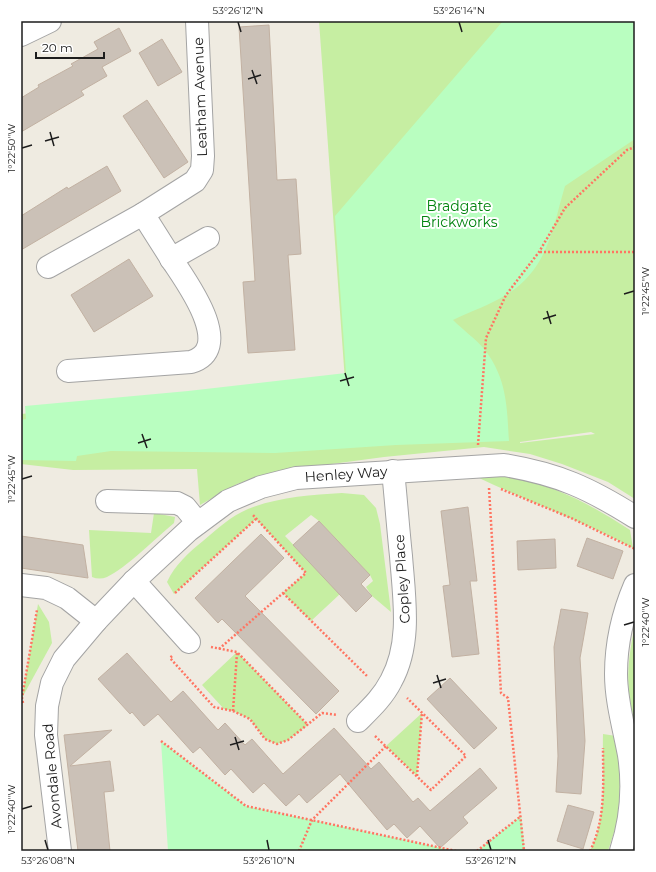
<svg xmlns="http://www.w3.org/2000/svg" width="656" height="872" font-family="Montserrat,sans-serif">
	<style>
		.grass { fill: #c6eea2; fill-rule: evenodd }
		.park { fill: #b9fec0 }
		.building { fill: #cbc1b7; stroke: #c2b1a2 }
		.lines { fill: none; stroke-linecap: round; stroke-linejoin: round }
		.minor-casing { stroke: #a4a4a4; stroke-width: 24 }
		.path { stroke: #ff7562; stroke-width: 2.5; stroke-dasharray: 2 2; stroke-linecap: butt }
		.minor { stroke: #fff; stroke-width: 22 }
		.ticks { fill: none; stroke: #1d1d1d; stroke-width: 1.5 }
		.labels { text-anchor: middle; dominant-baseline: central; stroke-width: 4; stroke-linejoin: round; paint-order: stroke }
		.street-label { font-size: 14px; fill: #1d1d1d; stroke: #fff }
		.park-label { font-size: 14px; fill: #02830f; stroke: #fff }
		.neatline { fill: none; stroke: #1d1d1d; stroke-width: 1.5 }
		.ticks-label { font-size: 10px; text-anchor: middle; fill: #1d1d1d }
	</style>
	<rect width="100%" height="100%" fill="#efebe1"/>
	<g class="grass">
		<path d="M319,21H635V499L608,482L562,464L530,454L484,447L384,457L279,471L237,484L200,505L197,469L73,470L21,464V414L345,381ZM591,432L595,434L520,443V442Z"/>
		<path d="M495,475C546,480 587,502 630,530L633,548C583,521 529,502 477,477Z"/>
		<path d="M342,493L364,495L376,508L380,524L391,612L372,596L366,587L373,581L370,575L319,521L311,515L285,536L340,594L311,621L283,593L306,573L256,519L174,594L167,582C175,565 188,553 203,541C217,529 231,516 248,509C278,497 310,495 342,493Z"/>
		<path d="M154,513L175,517L174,523C156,538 126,568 107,577C102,579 97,579 92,577L89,530L151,533Z"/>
		<polygon points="38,604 49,622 52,643 22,698"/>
		<path d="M635,626V723C625,689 627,661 635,626Z"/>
		<polygon points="237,652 308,725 288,740 277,744 265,739 250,719 233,711 224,709 202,685"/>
		<polygon points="422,713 417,776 386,746"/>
		<path d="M603,734L616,736L621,768L618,820L608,851H590C608,815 602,773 603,734Z"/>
	</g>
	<g class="park">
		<path d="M503,21H635V139L565,186C552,230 548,269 506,295C490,305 471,311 453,320C463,330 476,339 485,350C507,379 507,407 509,441L396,445L275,453L111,451L77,456L76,461L21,460V420L26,419L25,406L188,391L346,373L335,216Z"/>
		<polygon points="161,741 246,806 456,851 168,851"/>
		<polygon points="521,816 525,851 477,851"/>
	</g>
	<g class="building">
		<polygon points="269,25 277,180 296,179 301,254 288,255 295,350 248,353 243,282 255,281 239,27"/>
		<polygon points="119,28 131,51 102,67 107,76 81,91 84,95 21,132 21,98 39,87 38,85 73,66 71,64 98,49 94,42"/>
		<polygon points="162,39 182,72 158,86 139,53"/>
		<polygon points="147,100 188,162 164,178 123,116"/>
		<polygon points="107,166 121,191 21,250 21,216 67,187 68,189"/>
		<polygon points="129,259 153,296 94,332 71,295"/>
		<polygon points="468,507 477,581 470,581 479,654 452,657 443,586 450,585 441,511"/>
		<polygon points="319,521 370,575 361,584 372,596 356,612 293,545"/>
		<polygon points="261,534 284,558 245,596 339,691 316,714 222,619 218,623 195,598"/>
		<polygon points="21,536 83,545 88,578 21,568"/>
		<polygon points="587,538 623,551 613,579 577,566"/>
		<polygon points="555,539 556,568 518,570 517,541"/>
		<polygon points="561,609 588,613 580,658 585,741 581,794 556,792 558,756 554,647"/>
		<polygon points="127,653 171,702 183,691 218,730 225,723 245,745 252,739 283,774 334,728 371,769 379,762 413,802 418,798 430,811 480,768 497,788 463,817 468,823 440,848 420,826 407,838 394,824 387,830 340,774 307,803 299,794 286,806 264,783 253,793 231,769 225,775 200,747 193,753 158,714 144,726 132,712 130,714 98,679"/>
		<polygon points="450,678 497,728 474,749 427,699"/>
		<polygon points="112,730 70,766 110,761 114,791 104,792 110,851 78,851 64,735"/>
		<polygon points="568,805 594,812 583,849 557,841"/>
	</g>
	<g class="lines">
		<g class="minor-casing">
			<g id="minor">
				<polyline points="21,35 50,21"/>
				<polyline points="171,259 208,238"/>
				<polyline points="48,267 143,214 195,181 202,170 203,156 197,21"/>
				<path d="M68,371L191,362C235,349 188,284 174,263C164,247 153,230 143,214"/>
				<polyline points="107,501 177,503 185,507 198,523"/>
				<polyline points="134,581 189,642"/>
				<polyline points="21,585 46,588 67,598 96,621"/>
				<path d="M358,721C370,709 383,697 391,681C412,643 404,597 401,556C398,528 396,499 393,471"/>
				<path d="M60,851L46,735L47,706L52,683L64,659L96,621L134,581L189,530L228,501L261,487L296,478L504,465C558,474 589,488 635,517"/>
				<path d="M621,851C631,820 634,788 629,755C624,728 616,701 616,674C616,644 623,613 635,585"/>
			</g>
		</g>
		<g class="path">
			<polyline points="540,252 635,252"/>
			<polyline points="478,445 486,338 506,295 539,252 565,208 627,150 635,147"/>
			<polyline points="489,488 501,693 508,698 524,851"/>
			<polyline points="501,489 571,518 635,549"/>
			<polyline points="175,593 256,519"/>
			<polyline points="283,593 368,677"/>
			<polyline points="211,647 237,652 308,725"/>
			<polyline points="219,649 306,573 253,515"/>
			<polyline points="172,656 170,658 214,707 233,711 250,719 265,739 277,744 288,740 322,713 337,715"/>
			<polyline points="23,703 22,698 37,610"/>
			<polyline points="233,711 237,653"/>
			<polyline points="375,736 431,790 466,756 407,698"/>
			<polyline points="161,741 246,806 456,851"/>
			<polyline points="417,776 422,713"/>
			<polyline points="299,851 312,820 386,746"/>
			<polyline points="477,851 521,816"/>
			<path d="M590,851C606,819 603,783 603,748"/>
		</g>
		<use href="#minor" class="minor"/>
	</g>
	<path class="ticks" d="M238,22L241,32M459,22L462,32M252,70L257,84M248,79L261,75M50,132L54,146M45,141L59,137M22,148L32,145M624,294L634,291M547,311L551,324M543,319L556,315M345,373L349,386M340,381L354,377M142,434L147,448M138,443L151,439M22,479L32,476M624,625L634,622M437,675L441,688M433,683L446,679M235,737L239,750M230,745L244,741M22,809L32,806M45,840L48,850M267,840L269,850M488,840L491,850"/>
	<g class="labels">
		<g class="street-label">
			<text transform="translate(200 97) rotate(-92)">Leatham Avenue</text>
			<text transform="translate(346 474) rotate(-4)">Henley Way</text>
			<text transform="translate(402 579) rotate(-94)">Copley Place</text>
			<text transform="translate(52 776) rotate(-95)">Avondale Road</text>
		</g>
		<g class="park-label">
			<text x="459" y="206">Bradgate<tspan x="459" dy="16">Brickworks</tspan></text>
		</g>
	</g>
	<rect width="656" height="872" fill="none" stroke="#ffffff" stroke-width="44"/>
	<path d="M36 52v6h68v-6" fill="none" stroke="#1d1d1d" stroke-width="2"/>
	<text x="42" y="52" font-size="12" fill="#1d1d1d" stroke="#ffffff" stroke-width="3" paint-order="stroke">20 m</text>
	<rect x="22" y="22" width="612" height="828" class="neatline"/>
	<g class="ticks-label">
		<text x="238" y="14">53°26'12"N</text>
		<text x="459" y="14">53°26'14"N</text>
		<text transform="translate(11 148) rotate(-90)" y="4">1°22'50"W</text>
		<text transform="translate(645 291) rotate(-90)" y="4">1°22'45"W</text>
		<text transform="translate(11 479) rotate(-90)" y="4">1°22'45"W</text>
		<text transform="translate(645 622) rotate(-90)" y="4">1°22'40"W</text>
		<text transform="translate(11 809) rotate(-90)" y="4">1°22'40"W</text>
		<text x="48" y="864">53°26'08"N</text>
		<text x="269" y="864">53°26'10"N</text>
		<text x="491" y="864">53°26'12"N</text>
	</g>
</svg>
